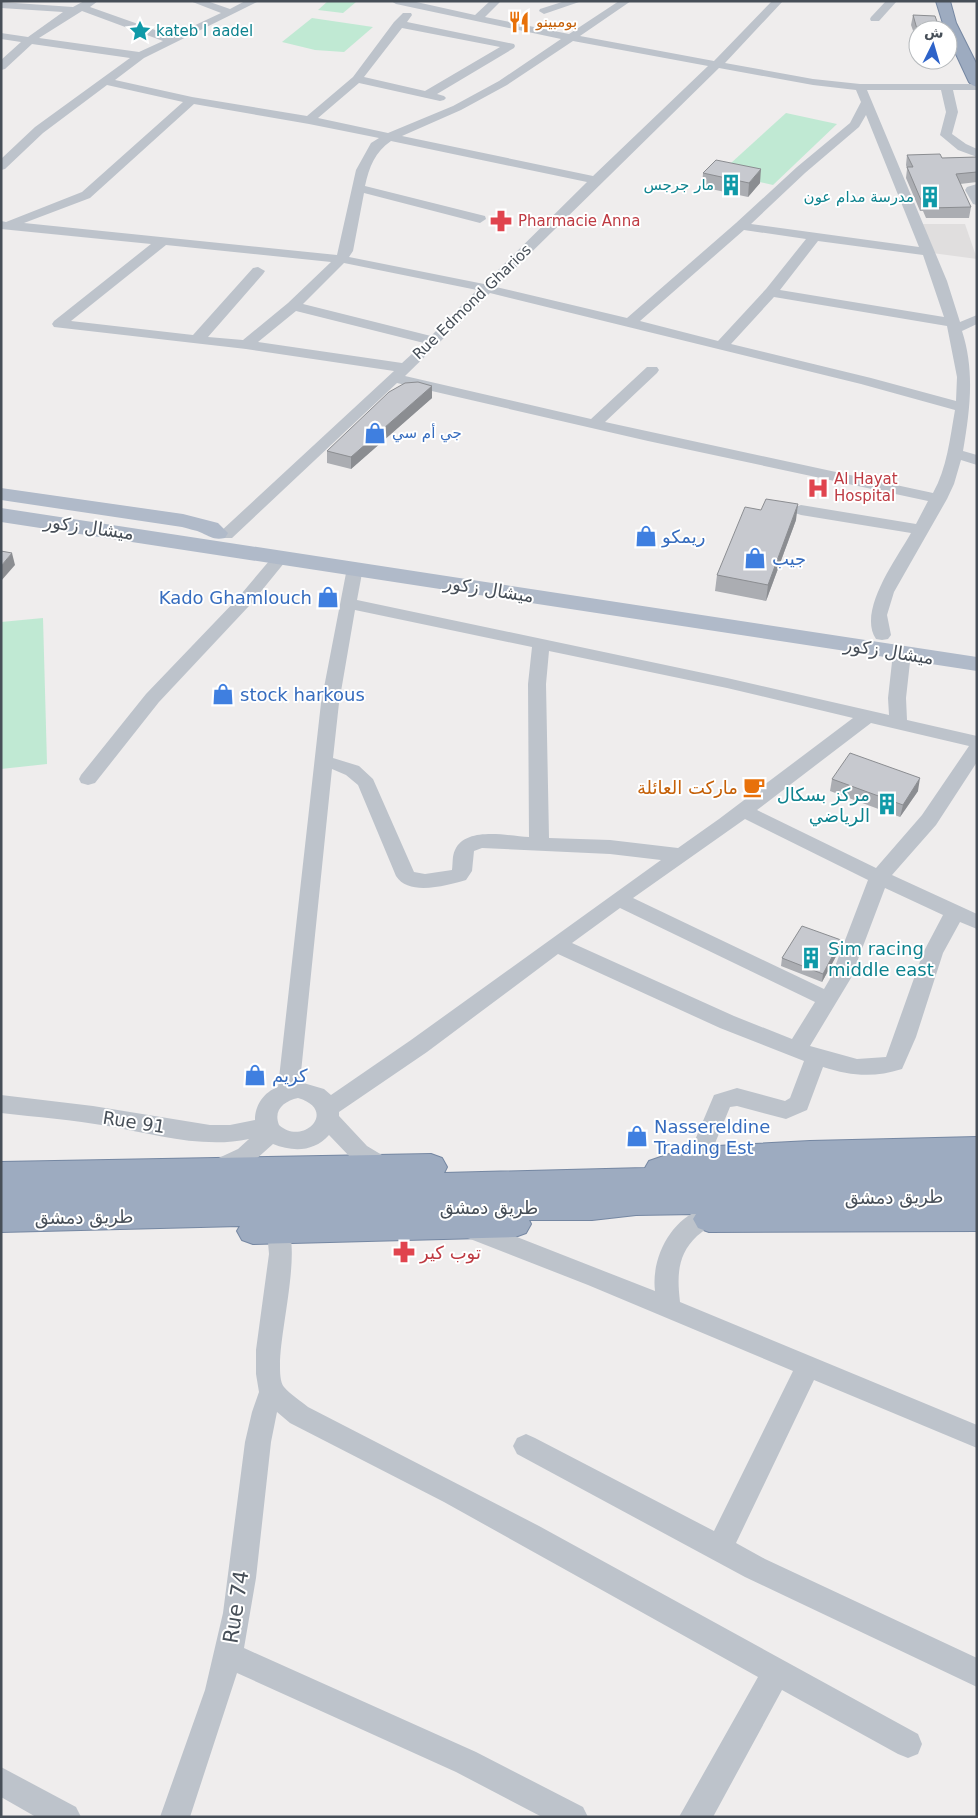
<svg xmlns="http://www.w3.org/2000/svg" width="978" height="1818" font-family="'DejaVu Sans',Cairo,sans-serif">
	<style>
		.education { fill: #e0dede }
		.green { fill: #c0e9d3 }
		.lines { fill: none; stroke-linecap: round; stroke-linejoin: round }
		.trunk-casing { stroke: #7587a2; stroke-width: 2 }
		.minor { fill: #bdc3cb; fill-rule: evenodd }
		.primary { fill: #b0bac9; fill-rule: evenodd }
		.trunk { fill: #9dabc0; fill-rule: evenodd }
		.wall { fill: #abadb2 }
		.shaded-wall { fill: #8b8d91 }
		.building { fill: #c7c9cf; stroke: #8b8d91 }
		.labels { text-anchor: middle; dominant-baseline: central; stroke-width: 4; stroke-linejoin: round; paint-order: stroke }
		.far-food-label { font-size: 15px; fill: #c56008; stroke: #fff; text-anchor: start }
		.far-culture-label { font-size: 15px; fill: #0d838f; stroke: #fff; text-anchor: end }
		.far-health-label { font-size: 15px; fill: #be3a42; stroke: #fff; text-anchor: start }
		.far-street-label { font-size: 15px; fill: #474f58; stroke: #fff }
		.far-shop-label { font-size: 15px; fill: #366cbe; stroke: #fff; text-anchor: start }
		.street-label { font-size: 18px; fill: #474f58; stroke: #fff }
		.shop-label { font-size: 18px; fill: #366cbe; stroke: #fff; text-anchor: start }
		.food-label { font-size: 18px; fill: #c56008; stroke: #fff; text-anchor: end }
		.culture-label { font-size: 18px; fill: #0d838f; stroke: #fff; text-anchor: end }
		.health-label { font-size: 18px; fill: #be3a42; stroke: #fff; text-anchor: start }
		.near-street-label { font-size: 21px; fill: #474f58; stroke: #fff }
	</style>
	<rect width="100%" height="100%" fill="#efeded"/>
	<polygon class="education" points="923,224 965,224 977,259 932,253"/>
	<g class="green">
		<polygon points="328,1 356,2 343,13 318,10"/>
		<polygon points="312,18 373,27 344,52 315,50 282,42"/>
		<polygon points="786,113 837,124 773,185 720,173"/>
		<polygon points="43,618 47,764 1,769 1,622"/>
	</g>
	<g class="lines">
		<g class="trunk-casing">
			<g id="trunk">
				<polygon points="936,1 950,1 956,23 977,65 977,87 972,85 969,82 948,37 948,30 945,30"/>
				<polygon points="977,1137 977,1231 709,1232 698,1228 693,1219 696,1214 636,1215 592,1220 529,1220 531,1224 526,1233 515,1237 253,1244 242,1240 237,1231 240,1226 1,1232 1,1162 431,1154 442,1158 447,1167 444,1173 645,1168 649,1161 681,1150 698,1147 810,1141"/>
			</g>
		</g>
		<g class="minor">
			<path d="M84,1H98L90,7L172,36L221,13L190,1H207L230,9L245,1H259L144,58L115,80L192,97L307,116L353,77L394,22L403,13H411L412,15L407,22L514,44L515,46L514,48L437,94L444,96L446,98L444,100L440,101L359,83L318,118L388,133L453,106L499,81L561,39L396,4L391,1H412L475,15L490,1H501L485,17L569,34L619,1H631L580,36L714,61L772,1H783L725,63L813,79L860,84H977V90H953L958,112L952,134L966,144L977,149V157L958,150L940,135L946,112L941,90H867L947,281L960,322L977,315V324L962,331C975,371 970,410 963,451L977,455V465L961,460L954,484L947,499L894,592L887,615L891,635L888,639L882,640L876,639C857,611 897,558 911,533L801,515L795,513L793,510L795,507L801,505L916,524L928,501L648,441L397,383L232,538H220L218,535L220,532L394,371L246,349L54,327L52,324L54,321L151,244L1,229V221L6,222L82,192L183,102L107,85L43,133L5,169L1,170V159L35,127L130,58L32,44L5,69L1,70V60L21,42L1,39V33L28,37L63,12L1,8V2L73,7ZM82,11L163,41L139,52L39,38ZM402,28L500,47L425,91L364,77ZM573,41L708,66L593,176L402,136L461,110L507,85ZM719,68L813,85L856,90L861,102L850,123L797,167L736,223L627,318L496,287ZM194,104L309,124L379,138L371,143L356,170L337,255L24,223L90,198ZM866,115L919,247L751,224L805,173L859,127ZM391,141L587,182L484,284L349,257L353,251L364,193L480,223L486,219L485,216L365,186C369,167 375,152 391,141ZM744,230L806,239L766,289L718,341L640,321ZM818,241L923,255L944,317L780,290ZM166,245L331,262L288,303L243,340L208,337L263,274L265,271L258,267L253,268L193,335L71,321ZM344,263L477,290L431,336L303,304ZM490,293L861,384L955,410C950,438 947,468 933,493L605,422L657,373L659,370L657,367H647L591,419L405,376ZM774,297L947,326L957,377L956,401L871,378L731,344ZM296,311L424,343L402,363L258,342Z"/>
			<polygon points="565,1 582,1 544,14 539,11 540,9"/>
			<polygon points="886,1 897,1 879,21 871,21 870,19 871,17"/>
			<polygon points="977,184 977,205 973,204 965,190 967,187"/>
			<polygon points="281,552 287,554 289,557 249,606 159,702 95,783 88,785 81,783 79,779 81,775 146,694 237,599 275,554"/>
			<path d="M355,563L361,565L363,568L357,600L727,678L889,715L888,698L893,653L896,649L902,648L908,649L911,653L906,698L907,720L977,736V762L936,825L892,875L977,914V929L960,922L943,953L916,1037L902,1069C874,1078 851,1076 823,1067L807,1110L786,1119L737,1106L730,1107L706,1165L698,1168L690,1165L687,1159L714,1095L737,1088L785,1101L790,1098L804,1061L720,1028L558,954L427,1052L339,1112V1116L367,1146L392,1161L395,1167L392,1173L384,1176L351,1158L329,1135C314,1152 293,1152 273,1144L254,1161L218,1177L210,1174L207,1168L210,1162L238,1149L249,1139C203,1149 154,1134 108,1126C73,1120 37,1117 1,1113V1095L93,1106L210,1125H230L255,1120C255,1105 264,1092 278,1087L321,703L347,568L349,565ZM355,610L532,647L528,684L529,837C508,836 466,826 455,850C452,856 453,863 452,870L425,874L414,872L373,779L359,766L333,758L339,703ZM549,651L727,688L853,718L719,819L678,848L610,840L549,838L546,684ZM871,723L969,746L922,815L876,868L757,810ZM332,769L346,775L358,785L396,876C409,897 448,885 466,880L472,871L474,851L482,848L610,854L661,860L411,1040L331,1095L324,1089L300,1082ZM745,819L868,880L831,977L824,989L633,898ZM885,888L943,915L923,953L886,1057L857,1059L810,1046L851,978ZM620,908L815,1002L792,1039L734,1016L572,943ZM298,1098C339,1110 303,1147 279,1125C273,1110 284,1101 298,1098Z"/>
			<path d="M702,1209L710,1212L714,1219C710,1227 704,1230 697,1236C677,1255 677,1276 680,1302L977,1425V1448L814,1380L736,1543L765,1559L977,1658V1687L745,1577L517,1454L513,1446L517,1438L526,1434L535,1438L714,1531L793,1371L588,1285L460,1235L456,1228L460,1221L468,1218L655,1291C651,1259 670,1220 702,1209Z"/>
			<path d="M279,1221L287,1224C301,1253 280,1329 280,1365C280,1372 280,1382 284,1387C291,1395 301,1401 308,1407L539,1526L918,1734L922,1744L918,1754L908,1758L898,1754L782,1690L713,1817H679L758,1677L444,1502L290,1423L277,1412L271,1442L256,1578L244,1648L476,1752L583,1807L588,1817H542L456,1772L237,1673L190,1817H160L205,1690L223,1613L245,1442L252,1412L259,1392L256,1374V1350L269,1254L267,1231L271,1224Z"/>
			<polygon points="1,1767 76,1807 81,1817 36,1817 1,1797"/>
		</g>
		<g class="primary">
			<path d="M1,488L183,514L218,523L228,533L225,538C214,540 211,537 202,533C196,530 188,529 182,527L1,500Z"/>
			<polygon points="1,508 977,657 977,671 1,522"/>
		</g>
		<use href="#trunk" class="trunk"/>
	</g>
	<g class="wall">
		<polygon points="913,15 940,30 918,30 918,39 916,39 911,25"/>
		<polygon points="907,155 942,158 977,157 977,182 960,184 971,207 969,218 926,218 923,211 920,211 906,178 907,169 906,165"/>
		<polygon points="703,173 760,183 748,197 702,187"/>
		<polygon points="432,386 432,398 351,469 327,463 327,451"/>
		<polygon points="796,520 766,601 715,591 717,575"/>
		<polygon points="832,779 918,791 900,817 830,791"/>
		<polygon points="841,940 840,949 822,982 781,966 782,958"/>
	</g>
	<g class="shaded-wall">
		<polygon points="761,169 760,183 748,197 749,183"/>
		<polygon points="432,386 432,398 351,469 351,457"/>
		<polygon points="798,504 796,520 766,601 768,585"/>
		<polygon points="12,553 15,565 1,581 1,566"/>
		<polygon points="920,778 918,791 900,817 903,805"/>
		<polygon points="841,940 840,949 822,982 823,974"/>
	</g>
	<g class="building">
		<polygon points="913,15 935,16 940,30 917,29"/>
		<polygon points="940,154 942,158 977,157 977,172 956,174 971,207 928,208 925,200 921,200 907,167 913,167 907,155"/>
		<polygon points="716,160 761,169 749,183 703,173"/>
		<polygon points="418,382 432,386 351,457 327,451 389,392 405,383"/>
		<polygon points="766,499 798,504 768,585 717,575 745,507 761,510"/>
		<polygon points="1,551 12,553 1,566"/>
		<polygon points="850,753 920,778 903,805 832,779"/>
		<polygon points="802,926 841,940 823,974 782,958"/>
	</g>
	<defs>
		<g id="restaurant-bare" transform="scale(1.725)"><path d="M-5-6h1v4h1v-4h1v4h1v-4h1v5L-1.5 .5V6h-2V.5L-5-1ZM5-6V6H3V1.5H1.5Q1.5-4 5-6Z" fill="#e8710a" stroke="#fff" stroke-width="2.5" paint-order="stroke"/></g>
		<g id="sight-bare" transform="scale(1.725)"><path d="M0-6L1.8-2.2L6-1.7L2.9 1.2L3.7 5.4L0 3.3L-3.7 5.4L-2.9 1.2L-6-1.7L-1.8-2.2Z" fill="#0f9aa8" stroke="#fff" stroke-width="2.5" paint-order="stroke"/></g>
		<g id="building-bare" transform="scale(1.725)"><path d="M-4-6H4V6H1V3H-1V6H-4ZM-2.5-4.3h1.7v1.8h-1.7ZM.8-4.3h1.7v1.8H.8ZM-2.5-1h1.7V.8h-1.7ZM.8-1h1.7V.8H.8Z" fill="#0f9aa8" stroke="#fff" stroke-width="2.5" paint-order="stroke"/></g>
		<g id="pharmacy-bare" transform="scale(1.725)"><path d="M-2-6h4v4h4v4h-4v4h-4v-4h-4v-4h4Z" fill="#e0444e" stroke="#fff" stroke-width="2.5" paint-order="stroke"/></g>
		<g id="shop-bare" transform="scale(1.725)"><path d="M-5-2.5h2.3a2.7 3.5 0 0 1 5.4 0H5L5.5 6h-11ZM-1.5-2.5h3a1.5 2.3 0 0 0-3 0Z" fill="#3f7fe0" stroke="#fff" stroke-width="2.5" paint-order="stroke"/></g>
		<g id="hospital-bare" transform="scale(1.725)"><path d="M-5-5h3v3.5h4V-5h3V5h-3V1.5h-4V5h-3Z" fill="#e0444e" stroke="#fff" stroke-width="2.5" paint-order="stroke"/></g>
		<g id="cafe-bare" transform="scale(1.725)"><path d="M-5.5-4.5H6V0H3Q3 3.5 0 3.5H-2.5Q-5.5 3.5-5.5 0ZM3-3.2v2h1.7v-2ZM-6 4.5H4V6H-6Z" fill="#e8710a" stroke="#fff" stroke-width="2.5" paint-order="stroke"/></g>
	</defs>
	<g fill-rule="evenodd">
		<use href="#restaurant-bare" x="519" y="22"/>
		<use href="#sight-bare" x="140" y="31"/>
		<use href="#building-bare" x="731" y="185"/>
		<use href="#building-bare" x="930" y="197"/>
		<use href="#pharmacy-bare" x="501" y="221"/>
		<use href="#shop-bare" x="375" y="433"/>
		<use href="#hospital-bare" x="818" y="488"/>
		<use href="#shop-bare" x="646" y="536"/>
		<use href="#shop-bare" x="755" y="558"/>
		<use href="#shop-bare" x="328" y="597"/>
		<use href="#shop-bare" x="223" y="694"/>
		<use href="#cafe-bare" x="754" y="787"/>
		<use href="#building-bare" x="887" y="804"/>
		<use href="#building-bare" x="811" y="958"/>
		<use href="#shop-bare" x="255" y="1075"/>
		<use href="#shop-bare" x="637" y="1136"/>
		<use href="#pharmacy-bare" x="404" y="1252"/>
	</g>
	<g class="labels">
		<g class="far-food-label">
			<text x="536" y="22">بومبينو</text>
		</g>
		<g class="far-culture-label">
			<text x="156" y="31" text-anchor="start">kateb l aadel</text>
			<text x="714" y="185">مار جرجس</text>
			<text x="914" y="197">مدرسة مدام عون</text>
		</g>
		<g class="far-health-label">
			<text x="518" y="221">Pharmacie Anna</text>
			<text x="834" y="479">Al Hayat<tspan x="834" dy="17">Hospital</tspan></text>
		</g>
		<g class="far-street-label">
			<text transform="translate(472 302) rotate(-44)">Rue Edmond Gharios</text>
		</g>
		<g class="far-shop-label">
			<text x="392" y="433">جي أم سي</text>
		</g>
		<g class="street-label">
			<text transform="translate(89 527) rotate(8)">ميشال زكور</text>
			<text transform="translate(489 589) rotate(9)">ميشال زكور</text>
			<text transform="translate(889 651) rotate(9)">ميشال زكور</text>
			<text transform="translate(134 1122) rotate(9)">Rue 91</text>
			<text transform="translate(894 1197) rotate(-1)">طريق دمشق</text>
			<text x="489" y="1207">طريق دمشق</text>
			<text transform="translate(84 1217) rotate(-1)">طريق دمشق</text>
		</g>
		<g class="shop-label">
			<text x="662" y="536">ريمكو</text>
			<text x="772" y="558">جيب</text>
			<text x="312" y="597" text-anchor="end">Kado Ghamlouch</text>
			<text x="240" y="694">stock harkous</text>
			<text x="272" y="1075">كريم</text>
			<text x="654" y="1126">Nassereldine<tspan x="654" dy="21">Trading Est</tspan></text>
		</g>
		<g class="food-label">
			<text x="738" y="787">ماركت العائلة</text>
		</g>
		<g class="culture-label">
			<text x="870" y="794">مركز بسكال<tspan x="870" dy="21">الرياضي</tspan></text>
			<text x="828" y="948" text-anchor="start">Sim racing<tspan x="828" dy="21">middle east</tspan></text>
		</g>
		<g class="health-label">
			<text x="420" y="1252">توب كير</text>
		</g>
		<g class="near-street-label">
			<text transform="translate(236 1607) rotate(-81)">Rue 74</text>
		</g>
	</g>
	<rect width="978" height="1818" fill="none" stroke="#474f58" stroke-width="5"/>
	<g transform="translate(933 45) rotate(5)"><circle r="24" fill="#ffffff" stroke="#b5b9bc"/>
	<path d="M0-4L9 19L0 12L-9 19Z" fill="#2e63c9"/>
	<text y="-8" font-size="14" font-weight="bold" text-anchor="middle" fill="#474f58">ش</text>
	</g>
</svg>
